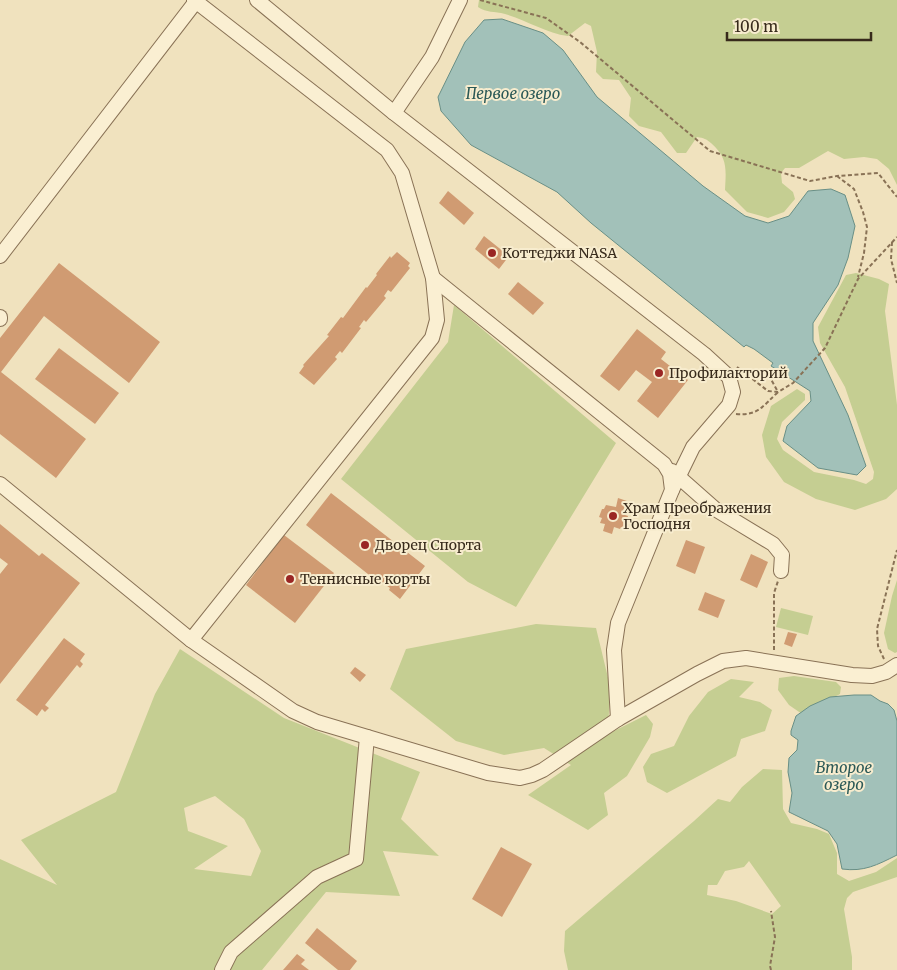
<svg xmlns="http://www.w3.org/2000/svg" width="897" height="970" font-family="Merriweather,serif">
	<style>
		.green { fill: #c5ce92; fill-rule: evenodd }
		.water { fill: #a2c1b9; stroke: #698f86 }
		.building { fill: #d09b72 }
		.lines { fill: none; stroke-linecap: round; stroke-linejoin: round }
		.minor-casing { stroke: #897256; stroke-width: 16 }
		.path { stroke: #897256; stroke-width: 2; stroke-dasharray: 4 2.5; stroke-linecap: butt }
		.minor { stroke: #faefd2; stroke-width: 14 }
		.poi-dot { fill: #9a2624; stroke: #f7ecce; stroke-width: 2 }
		.labels { text-anchor: middle; dominant-baseline: central; stroke-width: 4; stroke-linejoin: round; paint-order: stroke }
		.poi-label { font-size: 14px; fill: #372a1b; stroke: #f7ecce; text-anchor: start }
		.water-label { font-size: 15px; font-style: italic; fill: #2a5856; stroke: #f7ecce }
	</style>
	<rect width="100%" height="100%" fill="#f0e2be"/>
	<g class="green">
		<path d="M479,0H897V185L889,169L877,159L864,157L844,159L828,151L799,168H785L781,173L782,183L793,192L795,199L784,212L768,218L747,212L725,190C726,169 728,158 711,143C706,139 704,138 697,137L686,153H677L661,132L639,126L629,116L631,98L619,80L603,79L596,72L597,52L591,26L585,23L568,36C546,33 526,20 505,14C494,11 487,13 478,7Z"/>
		<polygon points="856,273 879,279 889,284 885,311 897,405 897,489 886,499 855,510 816,499 784,482 766,457 762,435 771,406 797,389 805,394 805,400 782,422 777,439 783,450 814,472 854,480 866,484 873,479 874,472 845,387 820,343 818,327 846,275"/>
		<polygon points="454,305 616,443 516,607 468,582 341,479 448,342"/>
		<polygon points="897,580 897,652 895,653 888,649 884,633 892,596"/>
		<polygon points="781,608 813,616 808,635 776,627"/>
		<polygon points="536,624 596,628 610,686 608,734 646,715 653,724 650,737 627,776 604,793 608,815 588,830 528,795 571,765 544,748 504,755 456,741 390,689 406,649"/>
		<path d="M180,649L284,718L420,772L401,819L439,856L383,851L400,896L326,892L262,970H0V859L57,885L21,840L116,792L155,694ZM215,796L244,819L261,851L251,876L194,869L228,846L188,831L184,808Z"/>
		<polygon points="794,676 836,682 841,687 840,694 802,714 789,705 778,690 779,678"/>
		<polygon points="731,679 754,682 739,697 760,702 772,710 765,731 741,739 736,756 667,793 647,782 643,767 651,754 674,746 689,716 708,692"/>
		<path d="M763,769L782,770L783,809L791,823L817,829L829,834L837,853V874L849,881L876,872L897,858V877L853,892L847,898L844,909L852,957V970H568L564,951L565,931L694,821L718,799L730,802L742,787ZM749,861L781,906L772,914L736,901L707,895L708,885H717L725,871L744,867Z"/>
	</g>
	<g class="water">
		<polygon points="502,19 543,33 563,50 597,97 703,186 745,216 768,223 789,216 808,191 831,189 845,195 855,226 848,258 838,285 813,323 813,341 848,415 866,466 857,475 818,468 783,441 787,426 811,401 810,391 771,366 773,363 754,349 746,345 744,347 591,223 557,192 471,145 441,111 438,97 465,42 484,20"/>
		<path d="M854,695H871L880,701L888,704L894,710L897,721V855C877,865 864,872 842,869L837,844L828,831L789,812L792,793L788,772L789,758L797,750L798,740L791,735V731L796,716L810,706L830,697Z"/>
	</g>
	<g class="building">
		<polygon points="448,191 474,213 464,225 439,203"/>
		<polygon points="484,236 509,256 499,269 475,249"/>
		<polygon points="397,252 410,263 408,266 410,268 391,292 388,290 384,296 386,298 366,322 364,320 359,327 361,328 342,353 340,351 335,357 337,359 314,385 299,373 304,366 303,365 329,336 327,335 341,317 343,318 366,287 367,288 377,275 376,274 390,256 391,258"/>
		<polygon points="59,263 160,342 129,383 44,316 1,372 86,439 56,478 0,434 0,338"/>
		<polygon points="518,282 544,303 533,315 508,294"/>
		<polygon points="637,329 666,352 661,359 688,380 658,418 637,401 652,382 636,370 619,391 600,376"/>
		<polygon points="59,348 119,393 95,424 35,379"/>
		<polygon points="331,493 425,566 400,599 389,590 390,588 379,580 378,582 306,525"/>
		<polygon points="618,498 627,501 623,511 626,512 625,515 628,516 625,528 621,527 620,529 614,527 612,534 603,531 605,524 600,523 602,518 599,517 602,509 604,509 606,505 616,507"/>
		<polygon points="0,524 39,556 42,553 80,583 0,684 0,574 8,564 0,558"/>
		<polygon points="284,535 334,573 295,623 246,585"/>
		<polygon points="686,540 705,547 695,574 676,566"/>
		<polygon points="751,554 768,562 757,588 740,580"/>
		<polygon points="705,592 725,600 718,618 698,610"/>
		<polygon points="788,632 797,634 792,647 784,644"/>
		<polygon points="64,638 85,654 80,661 83,664 80,668 77,665 45,705 49,708 45,712 42,709 37,716 16,700"/>
		<polygon points="355,667 366,675 360,682 350,673"/>
		<polygon points="501,847 532,864 502,917 472,899"/>
		<polygon points="317,928 357,961 350,970 338,970 305,943"/>
		<polygon points="297,954 305,960 301,964 309,970 283,970"/>
	</g>
	<g class="lines">
		<g class="minor-casing">
			<g id="minor">
				<polyline points="194,0 387,150 402,173 433,278 437,320 432,338 191,640 293,711 317,722 488,773 520,778 532,775 543,770 618,719 697,674 723,661 746,658 852,675 872,676 886,672 897,665"/>
				<polyline points="257,0 394,113 704,354 729,377 733,392 729,405 693,447 672,490"/>
				<polyline points="394,113 432,57 460,0"/>
				<polyline points="0,256 197,0"/>
				<polyline points="433,278 664,464 670,474 672,490 618,623 614,650 618,719"/>
				<polyline points="0,317 0,319"/>
				<polyline points="672,471 715,509 773,544 782,555 781,571"/>
				<polyline points="0,484 191,640"/>
				<polyline points="222,970 231,952 317,877 356,859 367,737"/>
			</g>
		</g>
		<g class="path">
			<polyline points="480,0 546,18 580,42 710,151 810,181 837,176 878,173 897,197"/>
			<polyline points="837,176 854,189 863,212 867,227 864,253 858,277"/>
			<polyline points="892,242 891,259 897,283"/>
			<polyline points="737,367 768,391 778,392 793,383 825,348 858,279 897,237"/>
			<path d="M736,414C758,416 763,406 778,392L767,372"/>
			<polyline points="774,650 774,593 778,581"/>
			<polyline points="884,659 878,646 877,629 897,550"/>
			<polyline points="771,970 770,966 775,937 771,911"/>
		</g>
		<use href="#minor" class="minor"/>
	</g>
	<g class="poi-dot">
		<circle cx="492" cy="253" r="5"/>
		<circle cx="659" cy="373" r="5"/>
		<circle cx="613" cy="516" r="5"/>
		<circle cx="365" cy="545" r="5"/>
		<circle cx="290" cy="579" r="5"/>
	</g>
	<g class="labels">
		<g class="poi-label">
			<text x="502" y="253">Коттеджи NASA</text>
			<text x="669" y="373">Профилакторий</text>
			<text x="623" y="508">Храм Преображения<tspan x="623" dy="16">Господня</tspan></text>
			<text x="375" y="545">Дворец Спорта</text>
			<text x="300" y="579">Теннисные корты</text>
		</g>
		<g class="water-label">
			<text x="513" y="93">Первое озеро</text>
			<text x="844" y="767">Второе<tspan x="844" dy="17">озеро</tspan></text>
		</g>
	</g>
	<path d="M727 32v8h144v-8" fill="none" stroke="#372a1b" stroke-width="2.5"/>
	<text x="734" y="32" font-size="15" fill="#372a1b" stroke="#f7ecce" stroke-width="4" paint-order="stroke">100 m</text>
</svg>
